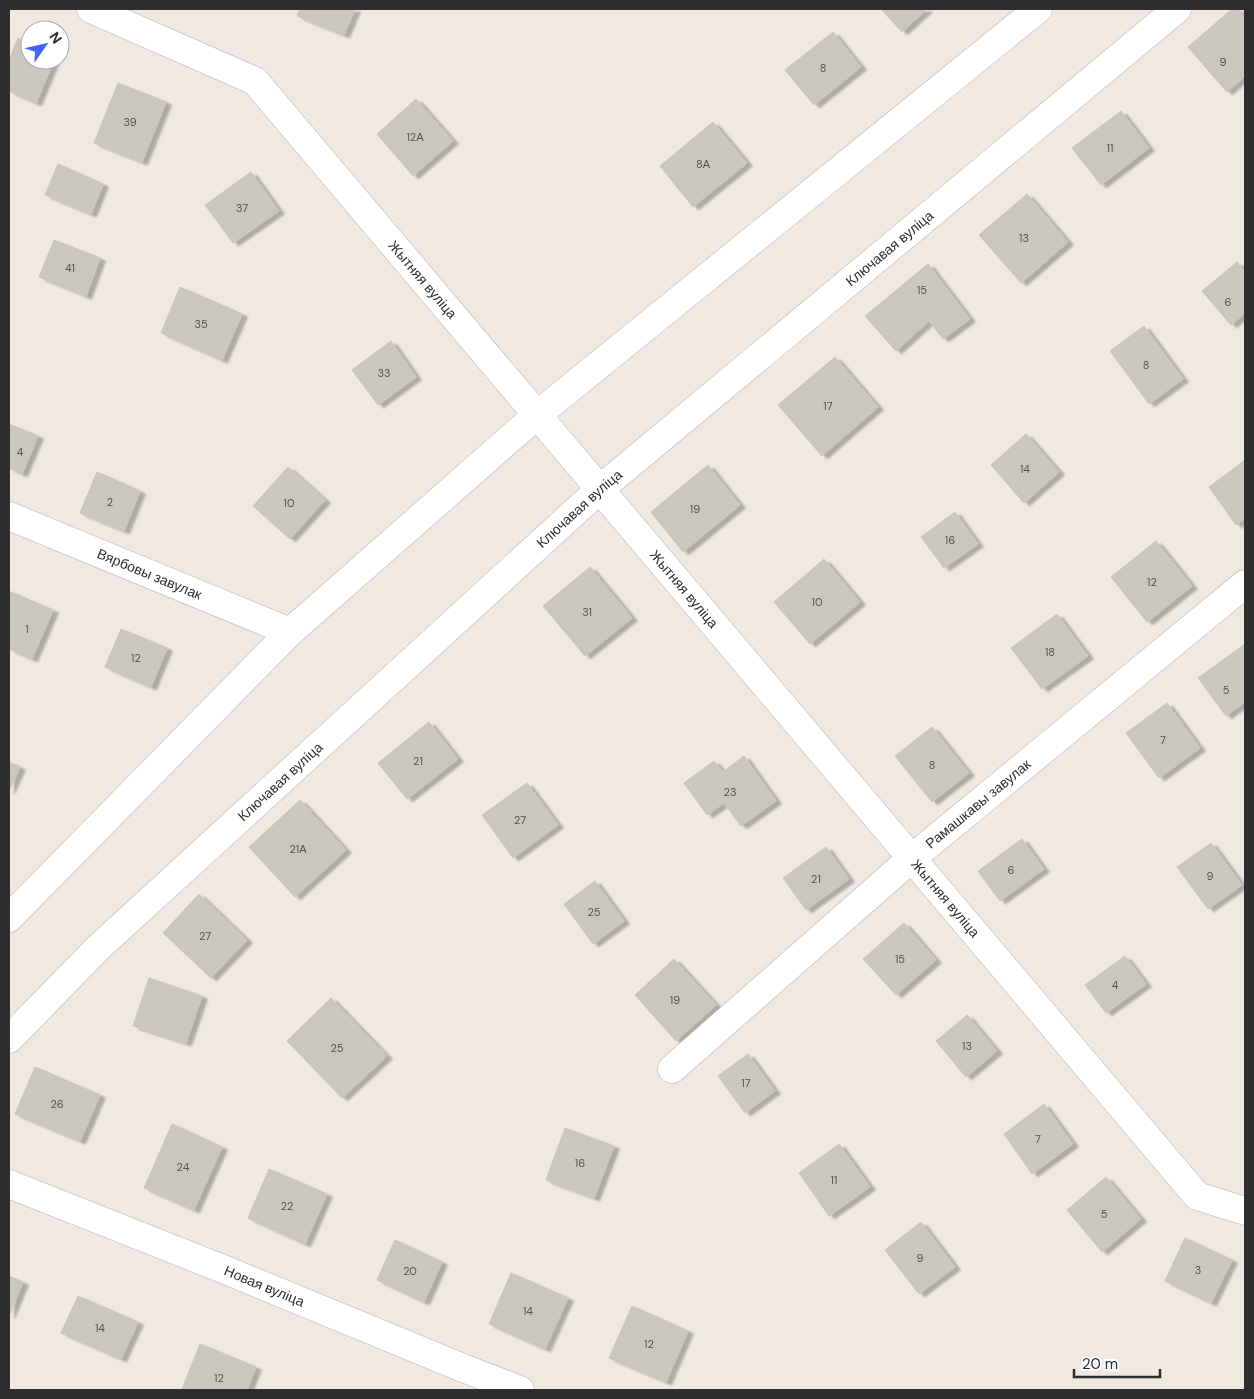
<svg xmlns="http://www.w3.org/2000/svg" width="1254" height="1399" font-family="'DM Sans',sans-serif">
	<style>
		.building { fill: #cbc7bf; stroke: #cbc5ba; filter: url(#shadow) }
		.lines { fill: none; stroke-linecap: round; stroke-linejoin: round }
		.street-casing { stroke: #b4b7c1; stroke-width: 29 }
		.street { stroke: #fff; stroke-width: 28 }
		.labels { text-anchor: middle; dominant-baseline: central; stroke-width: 4.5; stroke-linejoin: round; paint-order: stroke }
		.number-label { font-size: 11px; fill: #555452 }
		.street-label { font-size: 14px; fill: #2e2e2e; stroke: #fff }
	</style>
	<defs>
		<filter id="shadow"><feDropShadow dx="5.5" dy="3" stdDeviation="1" flood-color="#0004"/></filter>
	</defs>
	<rect width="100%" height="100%" fill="#efe9e1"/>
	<g class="building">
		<polygon points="300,9 355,9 344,35 297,16"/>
		<polygon points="881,9 927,9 902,32"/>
		<polygon points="1232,9 1237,9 1245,18 1245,76 1227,92 1188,47"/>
		<polygon points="833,32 861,67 814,105 785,70"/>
		<polygon points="18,38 30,43 30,60 54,60 36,103 9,91 9,60"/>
		<polygon points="118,83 166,102 142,162 94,143"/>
		<polygon points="416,99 453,141 413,176 377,134"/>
		<polygon points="1121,111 1149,148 1101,185 1072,148"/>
		<polygon points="713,122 747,163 693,207 660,166"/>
		<polygon points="58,164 103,184 91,214 45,195"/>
		<polygon points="251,172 279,211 233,243 205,205"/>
		<polygon points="1027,194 1068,242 1021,283 979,235"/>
		<polygon points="54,240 100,258 86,296 39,277"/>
		<polygon points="1237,262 1245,272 1245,313 1231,325 1202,291"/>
		<polygon points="928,264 970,319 943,339 929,321 896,351 865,316"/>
		<polygon points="180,287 242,314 222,360 161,333"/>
		<polygon points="1144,326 1183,379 1149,404 1110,351"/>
		<polygon points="391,341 416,377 378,405 352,370"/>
		<polygon points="835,357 878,407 822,456 778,405"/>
		<polygon points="9,424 38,436 22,474 9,468"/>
		<polygon points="1026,434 1059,472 1024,503 991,465"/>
		<polygon points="1245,460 1245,518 1236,525 1209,487"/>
		<polygon points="708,465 740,505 683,552 651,512"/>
		<polygon points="288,467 325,500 290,539 253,506"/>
		<polygon points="97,472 140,491 124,531 80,513"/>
		<polygon points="955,512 978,544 944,568 921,537"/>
		<polygon points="1156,541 1192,586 1147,622 1111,577"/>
		<polygon points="824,559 860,602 810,644 774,602"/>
		<polygon points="590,567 632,618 585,656 543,606"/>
		<polygon points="9,591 53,610 32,659 9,649"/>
		<polygon points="1057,614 1088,656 1042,689 1011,648"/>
		<polygon points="121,629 167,648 151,687 105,667"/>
		<polygon points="1245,644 1245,702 1226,716 1198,678"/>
		<polygon points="1167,703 1200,748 1159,778 1126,733"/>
		<polygon points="429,722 458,759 407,799 378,763"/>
		<polygon points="932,727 969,773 932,802 895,756"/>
		<polygon points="744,756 776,801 741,826 724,803 707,815 684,783 714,761 723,772"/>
		<polygon points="9,762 20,767 9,791"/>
		<polygon points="527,783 558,825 513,858 482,815"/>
		<polygon points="300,800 346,850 295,897 249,847"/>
		<polygon points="1022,839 1044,869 1000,901 978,871"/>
		<polygon points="1211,843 1242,885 1208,909 1177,867"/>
		<polygon points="826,847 849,879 806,910 783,878"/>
		<polygon points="595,881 624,921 593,944 564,904"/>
		<polygon points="199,894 247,940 211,978 163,933"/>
		<polygon points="904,923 936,960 896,995 863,959"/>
		<polygon points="1125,956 1146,984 1106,1013 1085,985"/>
		<polygon points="674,959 716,1005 676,1041 635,995"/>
		<polygon points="149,978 202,996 186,1043 133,1026"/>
		<polygon points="331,998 387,1056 342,1098 287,1041"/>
		<polygon points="967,1015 997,1051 966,1077 936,1041"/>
		<polygon points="748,1054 775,1091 745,1113 718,1076"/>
		<polygon points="35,1067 100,1095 80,1141 15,1114"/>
		<polygon points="1044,1104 1073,1144 1032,1174 1004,1134"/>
		<polygon points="172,1124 222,1147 194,1210 144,1188"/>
		<polygon points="565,1128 614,1146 594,1198 546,1180"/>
		<polygon points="839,1144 870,1187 829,1216 799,1173"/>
		<polygon points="269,1169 327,1194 305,1244 248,1218"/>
		<polygon points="1106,1177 1141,1219 1102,1252 1067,1210"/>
		<polygon points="921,1222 955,1267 919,1294 885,1250"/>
		<polygon points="1185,1238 1232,1260 1211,1303 1165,1281"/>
		<polygon points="395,1240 442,1262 424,1302 377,1280"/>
		<polygon points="511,1273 568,1298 545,1349 489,1324"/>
		<polygon points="9,1276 23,1282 9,1316"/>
		<polygon points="78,1296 138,1322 121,1359 61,1333"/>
		<polygon points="632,1306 688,1331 666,1382 609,1358"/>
		<polygon points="200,1344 256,1367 247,1390 186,1390 182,1389"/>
	</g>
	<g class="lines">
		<g class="street-casing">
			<g id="street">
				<path id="s1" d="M91,9L255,81L1197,1196L1245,1211"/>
				<path id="s2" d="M9,516L290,632"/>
				<polyline points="9,918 290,632 537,415 1038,9"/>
				<path id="s3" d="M9,1039L99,947L600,489L1177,9"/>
				<path id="s4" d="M672,1069L912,858L1245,584"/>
				<path id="s5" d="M9,1184L228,1271L463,1368L520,1390"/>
			</g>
		</g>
		<use href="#street" class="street"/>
	</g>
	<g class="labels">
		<g class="number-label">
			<text x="1223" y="62">9</text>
			<text x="823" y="68">8</text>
			<text x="130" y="122">39</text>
			<text x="415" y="137">12А</text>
			<text x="1110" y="148">11</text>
			<text x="703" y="164">8А</text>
			<text x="242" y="208">37</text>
			<text x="1024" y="238">13</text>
			<text x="70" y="268">41</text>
			<text x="922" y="290">15</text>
			<text x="1228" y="302">6</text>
			<text x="201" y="324">35</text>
			<text x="1146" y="365">8</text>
			<text x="384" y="373">33</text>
			<text x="828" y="406">17</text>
			<text x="20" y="452">4</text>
			<text x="1025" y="469">14</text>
			<text x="110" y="502">2</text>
			<text x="289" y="503">10</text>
			<text x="695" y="509">19</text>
			<text x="950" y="540">16</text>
			<text x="1152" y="582">12</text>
			<text x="817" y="602">10</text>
			<text x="587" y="612">31</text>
			<text x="27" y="629">1</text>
			<text x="1050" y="652">18</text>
			<text x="136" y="658">12</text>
			<text x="1226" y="690">5</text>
			<text x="1163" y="740">7</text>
			<text x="418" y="761">21</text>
			<text x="932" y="765">8</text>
			<text x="730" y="792">23</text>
			<text x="520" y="820">27</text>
			<text x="298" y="849">21А</text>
			<text x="1011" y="870">6</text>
			<text x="1210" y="876">9</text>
			<text x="816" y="879">21</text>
			<text x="594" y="912">25</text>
			<text x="205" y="936">27</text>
			<text x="900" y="959">15</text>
			<text x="1115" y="985">4</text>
			<text x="675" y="1000">19</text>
			<text x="967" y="1046">13</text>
			<text x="337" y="1048">25</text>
			<text x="746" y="1083">17</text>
			<text x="57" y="1104">26</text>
			<text x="1038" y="1139">7</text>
			<text x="580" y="1163">16</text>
			<text x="183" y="1167">24</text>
			<text x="834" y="1180">11</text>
			<text x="287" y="1206">22</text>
			<text x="1104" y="1214">5</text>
			<text x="920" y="1258">9</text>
			<text x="1198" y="1270">3</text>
			<text x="410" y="1271">20</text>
			<text x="528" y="1311">14</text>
			<text x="100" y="1328">14</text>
			<text x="649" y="1344">12</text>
			<text x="219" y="1378">12</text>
		</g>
		<g class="street-label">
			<text stroke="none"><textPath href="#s3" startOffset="1184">Ключавая вуліца</textPath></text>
			<text stroke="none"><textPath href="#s1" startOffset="439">Жытняя вуліца</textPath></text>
			<text stroke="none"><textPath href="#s3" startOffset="779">Ключавая вуліца</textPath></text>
			<text stroke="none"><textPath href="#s2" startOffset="152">Вярбовы завулак</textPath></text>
			<text stroke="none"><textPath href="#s1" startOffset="844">Жытняя вуліца</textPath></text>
			<text stroke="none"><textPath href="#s3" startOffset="374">Ключавая вуліца</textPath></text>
			<text stroke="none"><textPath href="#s4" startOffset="405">Рамашкавы завулак</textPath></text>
			<text stroke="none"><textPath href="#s1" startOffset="1249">Жытняя вуліца</textPath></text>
			<text stroke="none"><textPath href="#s5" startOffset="275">Новая вуліца</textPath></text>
		</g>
	</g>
	<rect width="1254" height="1399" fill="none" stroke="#2e2e2e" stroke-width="20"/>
	<g transform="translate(45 45) rotate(56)"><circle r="24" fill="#ffffff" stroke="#ababab"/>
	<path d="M0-4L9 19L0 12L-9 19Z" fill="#4264fb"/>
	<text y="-8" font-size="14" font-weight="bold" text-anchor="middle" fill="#2e2e2e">N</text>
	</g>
	<path d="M1074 1369v8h86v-8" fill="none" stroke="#2e2e2e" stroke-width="2.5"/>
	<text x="1082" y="1369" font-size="15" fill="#2e2e2e" stroke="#ffffff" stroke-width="4" paint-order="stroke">20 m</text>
</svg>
